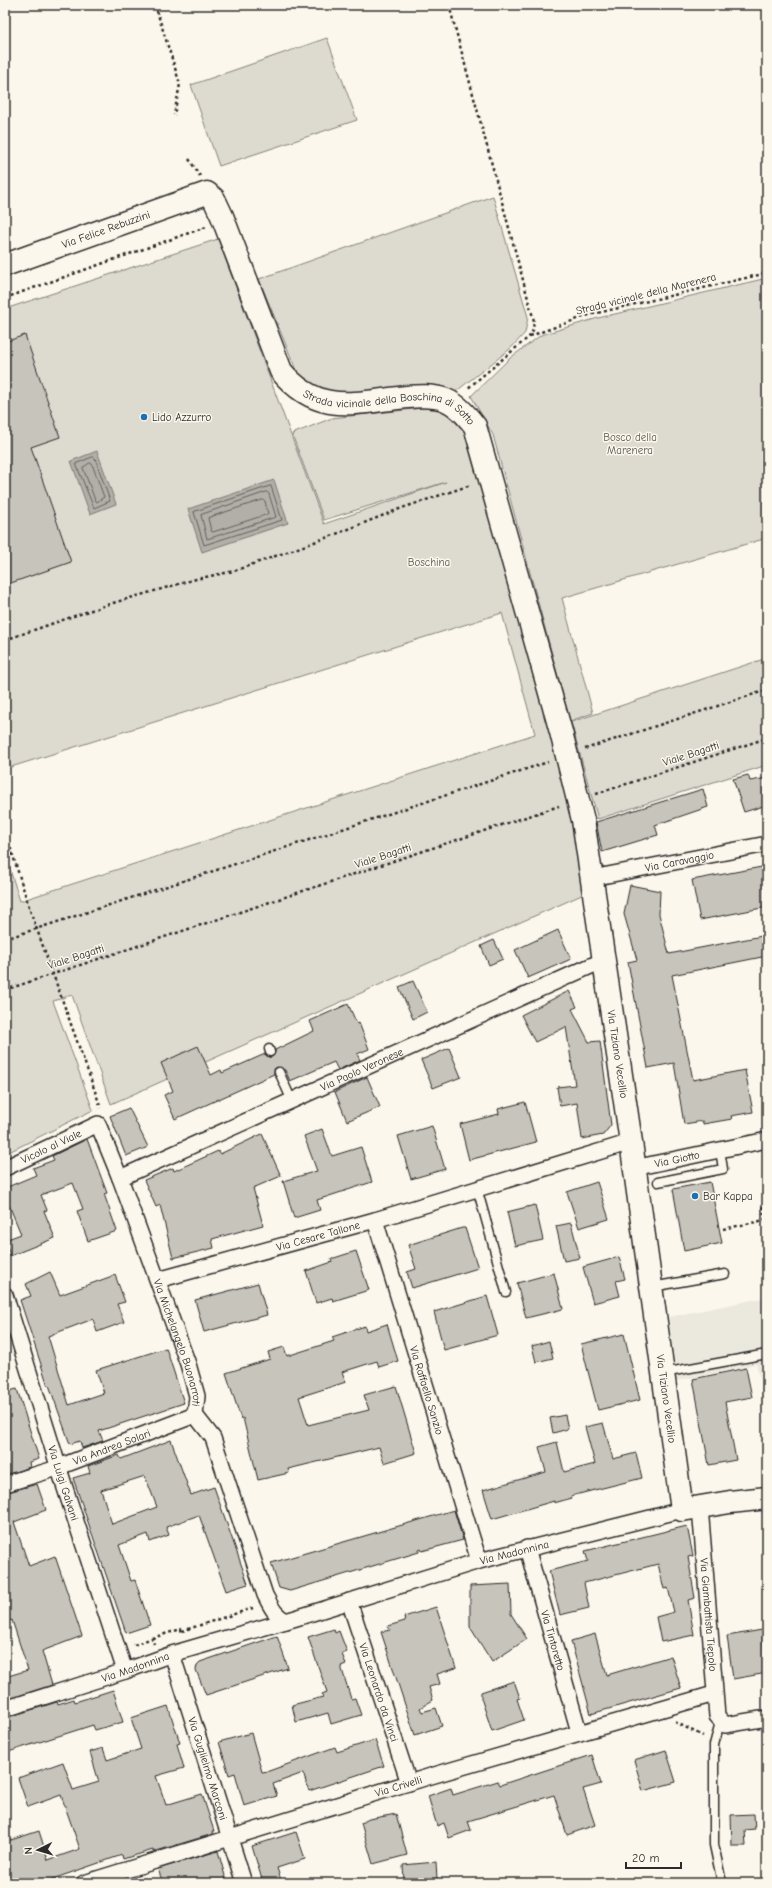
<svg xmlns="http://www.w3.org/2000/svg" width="772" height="1888" font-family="'Comic Neue',sans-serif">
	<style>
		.built { fill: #ebe8de }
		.green { fill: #dddad0; stroke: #84827e }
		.water { fill: #b1afa7; stroke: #7b7a75 }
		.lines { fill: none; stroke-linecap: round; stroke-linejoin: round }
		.shore { stroke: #61605d; stroke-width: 1 }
		.building { fill: #c7c4bc; stroke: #2b2b2b; fill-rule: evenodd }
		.lane-casing { stroke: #2b2b2b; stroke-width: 11 }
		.street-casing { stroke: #2b2b2b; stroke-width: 18 }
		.secondary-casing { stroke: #2b2b2b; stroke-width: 25 }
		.path { stroke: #2b2b2b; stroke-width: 2.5; stroke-dasharray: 3 3; stroke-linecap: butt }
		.lane { stroke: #fbf7ec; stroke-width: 8 }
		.street { stroke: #fbf7ec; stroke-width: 15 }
		.secondary { stroke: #fbf7ec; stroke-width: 22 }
		.poi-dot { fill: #1f6fb2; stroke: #fbf7ec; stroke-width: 1.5 }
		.labels { text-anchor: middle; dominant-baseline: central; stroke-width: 3; stroke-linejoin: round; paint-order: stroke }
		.street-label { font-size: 11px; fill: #2b2b2b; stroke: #fbf7ec }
		.poi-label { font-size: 11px; fill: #2b2b2b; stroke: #fbf7ec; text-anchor: start }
		.park-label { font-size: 11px; fill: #585754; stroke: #fbf7ec }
	</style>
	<rect width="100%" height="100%" fill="#fbf7ec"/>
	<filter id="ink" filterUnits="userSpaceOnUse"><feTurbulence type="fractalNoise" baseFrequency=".025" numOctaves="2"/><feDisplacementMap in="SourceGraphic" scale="8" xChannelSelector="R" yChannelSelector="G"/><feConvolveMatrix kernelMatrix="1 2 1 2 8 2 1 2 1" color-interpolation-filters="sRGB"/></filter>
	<g filter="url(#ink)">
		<polygon class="built" points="767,1297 767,1402 756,1364 676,1381 669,1317"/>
		<g class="green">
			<polygon points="327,38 357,120 219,166 191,85"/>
			<polygon points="493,196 528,317 525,333 510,349 454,393 333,396 299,377 259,279"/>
			<path d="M218,239L324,524L446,482L324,520L292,434L332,418L432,407C447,413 454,418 464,431L550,729L576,826L584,894L111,1104L72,995L53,1001L93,1110L5,1154V854L20,901L535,734L502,613L11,767L5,749V309Z"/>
			<polygon points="767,278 767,538 562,598 593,713 570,721 493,435 471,396 510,358 541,335 598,318"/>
			<polygon points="767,658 767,765 598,819 571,722"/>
		</g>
		<g class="water">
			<polygon points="97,451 116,504 90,514 71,461"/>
			<polygon points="274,480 288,523 202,552 188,509"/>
		</g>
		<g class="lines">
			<g class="shore">
				<polygon points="93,457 95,458 110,501 94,508 76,464"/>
				<polygon points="90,463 92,464 104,497 97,502 95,500 83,468"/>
				<polygon points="271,486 282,520 204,545 194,512"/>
				<polygon points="267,492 269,494 276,517 207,539 201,515"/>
				<polygon points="263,500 265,501 268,514 213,532 211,531 208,518"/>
			</g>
		</g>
		<g class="building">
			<polygon points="25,335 60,437 31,447 71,562 8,584 5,576 5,342"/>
			<polygon points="748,775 750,781 767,778 767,805 744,812 733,779"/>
			<polygon points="703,789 708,807 655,825 658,835 602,852 596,822"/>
			<polygon points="767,866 767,907 700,920 692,880"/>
			<polygon points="630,885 660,891 659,914 669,954 767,935 767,956 672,975 693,1080 745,1070 753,1112 731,1116 732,1119 703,1124 703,1121 684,1124 674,1063 648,1068 628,962 637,960 624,914"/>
			<polygon points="558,930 571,959 528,978 515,950"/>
			<polygon points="494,940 503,959 489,965 481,946"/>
			<polygon points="413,981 427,1012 413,1019 399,987"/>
			<polygon points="569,991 577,1007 572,1009 589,1042 600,1041 611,1125 603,1135 582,1139 577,1103 560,1106 557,1087 575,1085 566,1027 535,1042 521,1015"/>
			<polygon points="348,1004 357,1024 359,1023 369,1049 357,1054 360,1060 338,1070 334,1062 290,1081 285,1070 277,1067 274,1069 274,1074 175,1119 164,1095 173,1091 161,1063 198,1046 211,1075 221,1070 222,1073 265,1054 269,1057 272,1057 275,1053 275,1050 314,1031 310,1021"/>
			<polygon points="449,1048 461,1077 433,1088 421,1060"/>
			<polygon points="367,1077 380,1107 347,1121 335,1092"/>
			<polygon points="525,1102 536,1142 469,1160 460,1124 499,1114 498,1109"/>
			<polygon points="129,1108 148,1147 126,1156 110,1116"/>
			<polygon points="432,1126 445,1169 411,1179 398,1136"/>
			<polygon points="322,1129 332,1156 361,1147 372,1182 317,1200 320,1210 294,1218 283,1181 317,1171 304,1136"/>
			<polygon points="262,1134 281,1176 253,1188 263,1225 212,1239 214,1248 173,1258 160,1205 156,1207 144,1180 173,1168 174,1171 218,1151 220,1154"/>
			<polygon points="87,1139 107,1193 104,1194 117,1231 88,1241 77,1211 83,1209 73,1183 41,1195 47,1210 44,1211 55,1238 10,1256 5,1240 21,1234 9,1205 5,1207 5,1188 36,1175 33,1168 54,1160 52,1156"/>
			<polygon points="597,1182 609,1219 579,1228 567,1192"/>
			<polygon points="710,1182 722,1243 684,1251 673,1189"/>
			<polygon points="535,1205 543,1240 515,1246 507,1212"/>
			<polygon points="571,1223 580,1258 564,1261 556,1226"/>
			<polygon points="462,1228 465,1228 478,1268 412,1288 407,1272 416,1269 408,1245"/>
			<polygon points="356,1251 369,1290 333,1301 332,1298 316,1303 306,1271 332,1262 331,1259"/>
			<polygon points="619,1257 625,1279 616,1281 620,1296 593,1303 583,1267"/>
			<polygon points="50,1272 60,1295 115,1275 125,1302 117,1304 124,1322 97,1332 93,1319 48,1336 69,1405 104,1393 96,1370 166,1348 184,1403 99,1431 103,1441 82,1448 80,1441 70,1444 49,1385 48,1386 20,1300 31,1296 26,1284"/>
			<polygon points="554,1273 563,1309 526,1318 517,1283"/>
			<polygon points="258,1283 267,1315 204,1332 195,1300"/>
			<polygon points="487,1296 498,1335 444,1350 434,1312"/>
			<polygon points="387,1324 398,1361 379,1367 377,1361 342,1372 346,1382 299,1397 308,1425 369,1410 364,1395 396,1386 416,1453 384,1463 379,1447 288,1469 289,1473 258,1480 243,1418 241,1419 226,1373 270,1359 268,1352 284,1347 287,1356 334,1341 332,1337 365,1326 366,1331"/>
			<polygon points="624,1334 640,1400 598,1410 581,1344"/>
			<polygon points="549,1341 553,1358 536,1362 532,1346"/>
			<polygon points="746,1368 752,1397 725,1402 736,1460 709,1465 693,1379"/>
			<polygon points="17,1389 39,1459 29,1462 30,1467 5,1475 5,1392"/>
			<polygon points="565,1415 568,1429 553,1433 550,1418"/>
			<polygon points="603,1423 613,1459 636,1453 642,1478 571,1496 572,1498 554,1503 554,1501 492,1519 483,1490 546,1472 539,1447 557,1442 564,1472 595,1464 585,1427"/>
			<path d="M171,1440L191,1495L214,1487L248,1584L226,1591L199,1515L166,1527L169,1535L150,1542L148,1534L119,1545L131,1581L135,1580L150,1625L126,1633L73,1478L90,1473L88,1466L119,1455L121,1459ZM145,1476L157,1507L112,1524L101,1490Z"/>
			<polygon points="37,1484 46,1510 14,1522 29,1566 55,1556 82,1636 42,1651 52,1685 5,1700 5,1677 28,1670 12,1620 5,1622 5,1493"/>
			<polygon points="454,1510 463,1540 422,1551 421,1549 419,1550 419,1552 290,1591 279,1588 271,1563"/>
			<polygon points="687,1526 693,1556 688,1557 695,1598 688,1600 694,1635 661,1642 656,1617 674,1612 668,1588 664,1589 658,1564 584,1583 589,1608 560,1615 549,1571 588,1561 585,1551"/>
			<polygon points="510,1584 511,1614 527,1639 492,1662 470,1627 470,1586"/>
			<polygon points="436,1607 456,1668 437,1674 440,1684 429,1687 433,1700 420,1708 422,1712 436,1708 442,1726 415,1735 381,1632 390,1630 388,1626 405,1621 404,1617"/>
			<polygon points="334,1629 335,1633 339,1631 347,1652 342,1654 346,1664 341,1666 351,1699 355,1698 361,1715 331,1724 328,1713 296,1722 292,1705 323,1697 322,1694 327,1692 308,1637"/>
			<polygon points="762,1630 767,1673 733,1679 727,1636"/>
			<polygon points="595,1634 607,1675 671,1656 681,1688 591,1714 571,1641"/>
			<polygon points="277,1636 288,1668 206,1695 196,1670 197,1665 200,1662"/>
			<polygon points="514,1681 520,1698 517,1699 524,1720 492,1731 481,1698 481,1692"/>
			<polygon points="113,1690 123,1722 95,1730 93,1725 5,1753 5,1718 57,1702 58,1704 74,1699 75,1702"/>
			<polygon points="168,1706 180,1743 177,1744 184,1768 156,1776 166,1805 202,1794 214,1831 212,1831 213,1834 153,1852 153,1850 123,1859 122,1855 41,1883 5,1883 5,1842 39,1831 48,1860 80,1849 61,1795 28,1807 18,1778 63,1762 73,1790 99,1782 90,1752 103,1748 107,1760 141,1749 131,1718"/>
			<polygon points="251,1733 262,1772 269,1771 335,1747 337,1752 375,1740 384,1766 309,1791 303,1773 273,1784 277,1796 244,1806 235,1773 229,1775 219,1742"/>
			<polygon points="666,1750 676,1782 643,1791 634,1760"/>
			<polygon points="592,1755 601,1784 583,1789 595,1825 567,1835 554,1795 468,1821 471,1830 449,1838 444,1823 437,1826 428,1796 451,1788 453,1795 498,1781 500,1785"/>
			<polygon points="396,1814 407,1855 373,1864 361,1823 369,1819"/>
			<polygon points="754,1814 755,1829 745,1830 746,1846 732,1846 731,1815"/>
			<polygon points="296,1832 305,1859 277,1868 282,1883 263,1883 252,1846"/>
			<polygon points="218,1851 227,1883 163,1883 158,1869"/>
			<polygon points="436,1862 437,1879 404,1882 403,1865"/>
		</g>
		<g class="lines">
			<g class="lane-casing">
				<g id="lane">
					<polyline points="269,1049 270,1052"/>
					<polyline points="279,1072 292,1101"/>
					<polyline points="658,1182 723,1169 720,1150"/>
					<polyline points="477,1188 506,1292"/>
					<polyline points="652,1287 725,1274"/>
					<polyline points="663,1373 767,1354"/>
					<polyline points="720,1722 714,1745 714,1845 722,1883"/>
				</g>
			</g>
			<g class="street-casing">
				<g id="street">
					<path id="s1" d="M592,878L767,844"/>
					<path id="s2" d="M5,1168L98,1124L120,1178L188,1364L197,1396L195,1415"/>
					<path id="s3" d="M634,1168L767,1140"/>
					<path id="s4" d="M120,1178L604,960"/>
					<path id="s5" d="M375,1220L479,1561"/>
					<path id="s6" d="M158,1280L375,1220L631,1142"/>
					<path id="s7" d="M5,1295L65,1488L125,1671"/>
					<path d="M195,1415L213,1438L265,1595C271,1606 274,1615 286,1621"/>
					<path id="s8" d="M5,1484L51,1470L195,1415"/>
					<path id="s9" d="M700,1507L717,1716L725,1725L767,1718"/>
					<path id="s10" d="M527,1548L579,1732"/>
					<path id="s11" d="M349,1601L409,1783"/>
					<path id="s12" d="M172,1654L244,1883"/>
					<path id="s13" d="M5,1709L125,1671L172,1654L296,1618L479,1561L682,1510"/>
					<path id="s14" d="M84,1883L431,1776L714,1694"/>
				</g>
			</g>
			<g class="secondary-casing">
				<g id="secondary">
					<path id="s15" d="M5,265L207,193L214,199L222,216L281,371C319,417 356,402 407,397C419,396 434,395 446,400C458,405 467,416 475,426L561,732L583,820L631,1142L682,1510L730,1502L767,1498"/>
				</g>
			</g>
			<g class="path">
				<polyline points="155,5 180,84 174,115"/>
				<polyline points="449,5 534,321 533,330 530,336 467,389"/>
				<polyline points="189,159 200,176"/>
				<polyline points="5,298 206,227"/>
				<polyline points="530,336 589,315 767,273"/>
				<polyline points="5,640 106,605 196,579 234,571 331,536 402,508 471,485"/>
				<polyline points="585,749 767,690"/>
				<polyline points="596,794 767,738"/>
				<polyline points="5,830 30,910 101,1108"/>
				<polyline points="5,939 548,762"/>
				<polyline points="5,990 559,806"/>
				<polyline points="723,1229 765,1220 762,1205 767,1204"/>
				<polyline points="182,1631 253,1608"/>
				<polyline points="152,1638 181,1629 182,1634"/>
				<polyline points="134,1645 152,1638 154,1644"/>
				<polyline points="675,1722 703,1736"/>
			</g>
			<use href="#lane" class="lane"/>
			<use href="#street" class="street"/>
			<use href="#secondary" class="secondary"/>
		</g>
	</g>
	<g class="poi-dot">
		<circle cx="144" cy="417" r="4"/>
		<circle cx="695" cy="1196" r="4"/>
	</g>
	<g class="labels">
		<g class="street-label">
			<text stroke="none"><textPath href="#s15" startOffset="107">Via Felice Rebuzzini</textPath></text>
			<text transform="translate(646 294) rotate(-14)">Strada vicinale della Marenera</text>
			<text stroke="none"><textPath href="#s15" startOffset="530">Strada vicinale della Boschina di Sotto</textPath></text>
			<text transform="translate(691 754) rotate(-18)">Viale Bagatti</text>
			<text transform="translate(383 856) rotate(-18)">Viale Bagatti</text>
			<text stroke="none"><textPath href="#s1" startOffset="89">Via Caravaggio</textPath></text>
			<text transform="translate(76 957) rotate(-18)">Viale Bagatti</text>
			<text stroke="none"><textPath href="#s15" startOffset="1269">Via Tiziano Vecellio</textPath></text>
			<text stroke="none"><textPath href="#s4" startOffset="265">Via Paolo Veronese</textPath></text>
			<text stroke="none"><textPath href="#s2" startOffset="51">Vicolo al Viale</textPath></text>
			<text stroke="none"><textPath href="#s3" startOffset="44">Via Giotto</textPath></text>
			<text stroke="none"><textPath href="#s6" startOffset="166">Via Cesare Tallone</textPath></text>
			<text stroke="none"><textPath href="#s2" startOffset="336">Via Michelangelo Buonarroti</textPath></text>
			<text stroke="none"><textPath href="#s5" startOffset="178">Via Raffaello Sanzio</textPath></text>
			<text stroke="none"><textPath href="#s15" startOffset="1617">Via Tiziano Vecellio</textPath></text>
			<text stroke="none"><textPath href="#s8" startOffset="113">Via Andrea Solari</textPath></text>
			<text stroke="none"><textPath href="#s7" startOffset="197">Via Luigi Galvani</textPath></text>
			<text stroke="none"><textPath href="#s13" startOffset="533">Via Madonnina</textPath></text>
			<text stroke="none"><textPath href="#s9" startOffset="108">Via Giambattista Tiepolo</textPath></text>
			<text stroke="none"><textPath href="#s10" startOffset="96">Via Tintoretto</textPath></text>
			<text stroke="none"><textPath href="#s13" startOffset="137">Via Madonnina</textPath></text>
			<text stroke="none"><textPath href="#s11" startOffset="96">Via Leonardo da Vinci</textPath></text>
			<text stroke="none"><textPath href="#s12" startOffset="120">Via Guglielmo Marconi</textPath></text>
			<text stroke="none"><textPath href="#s14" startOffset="329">Via Crivelli</textPath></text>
		</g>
		<g class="poi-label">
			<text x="152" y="417">Lido Azzurro</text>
			<text x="703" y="1196">Bar Kappa</text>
		</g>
		<g class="park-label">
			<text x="630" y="437">Bosco della<tspan x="630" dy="13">Marenera</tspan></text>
			<text x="429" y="562">Boschina</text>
		</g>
	</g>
	<rect width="772" height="1888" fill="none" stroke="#fbf7ec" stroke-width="20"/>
	<rect x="10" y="10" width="752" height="1868" fill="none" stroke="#2b2b2b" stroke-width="1.5" filter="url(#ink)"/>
	<g transform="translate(38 1850) rotate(265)" stroke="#fbf7ec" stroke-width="3" paint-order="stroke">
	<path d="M0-3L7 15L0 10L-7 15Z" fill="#2b2b2b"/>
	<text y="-6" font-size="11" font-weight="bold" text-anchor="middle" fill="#2b2b2b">N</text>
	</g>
	<path d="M626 1862v6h55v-6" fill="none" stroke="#2b2b2b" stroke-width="2"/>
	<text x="632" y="1862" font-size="12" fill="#2b2b2b" stroke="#fbf7ec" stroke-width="3" paint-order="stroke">20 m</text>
</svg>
